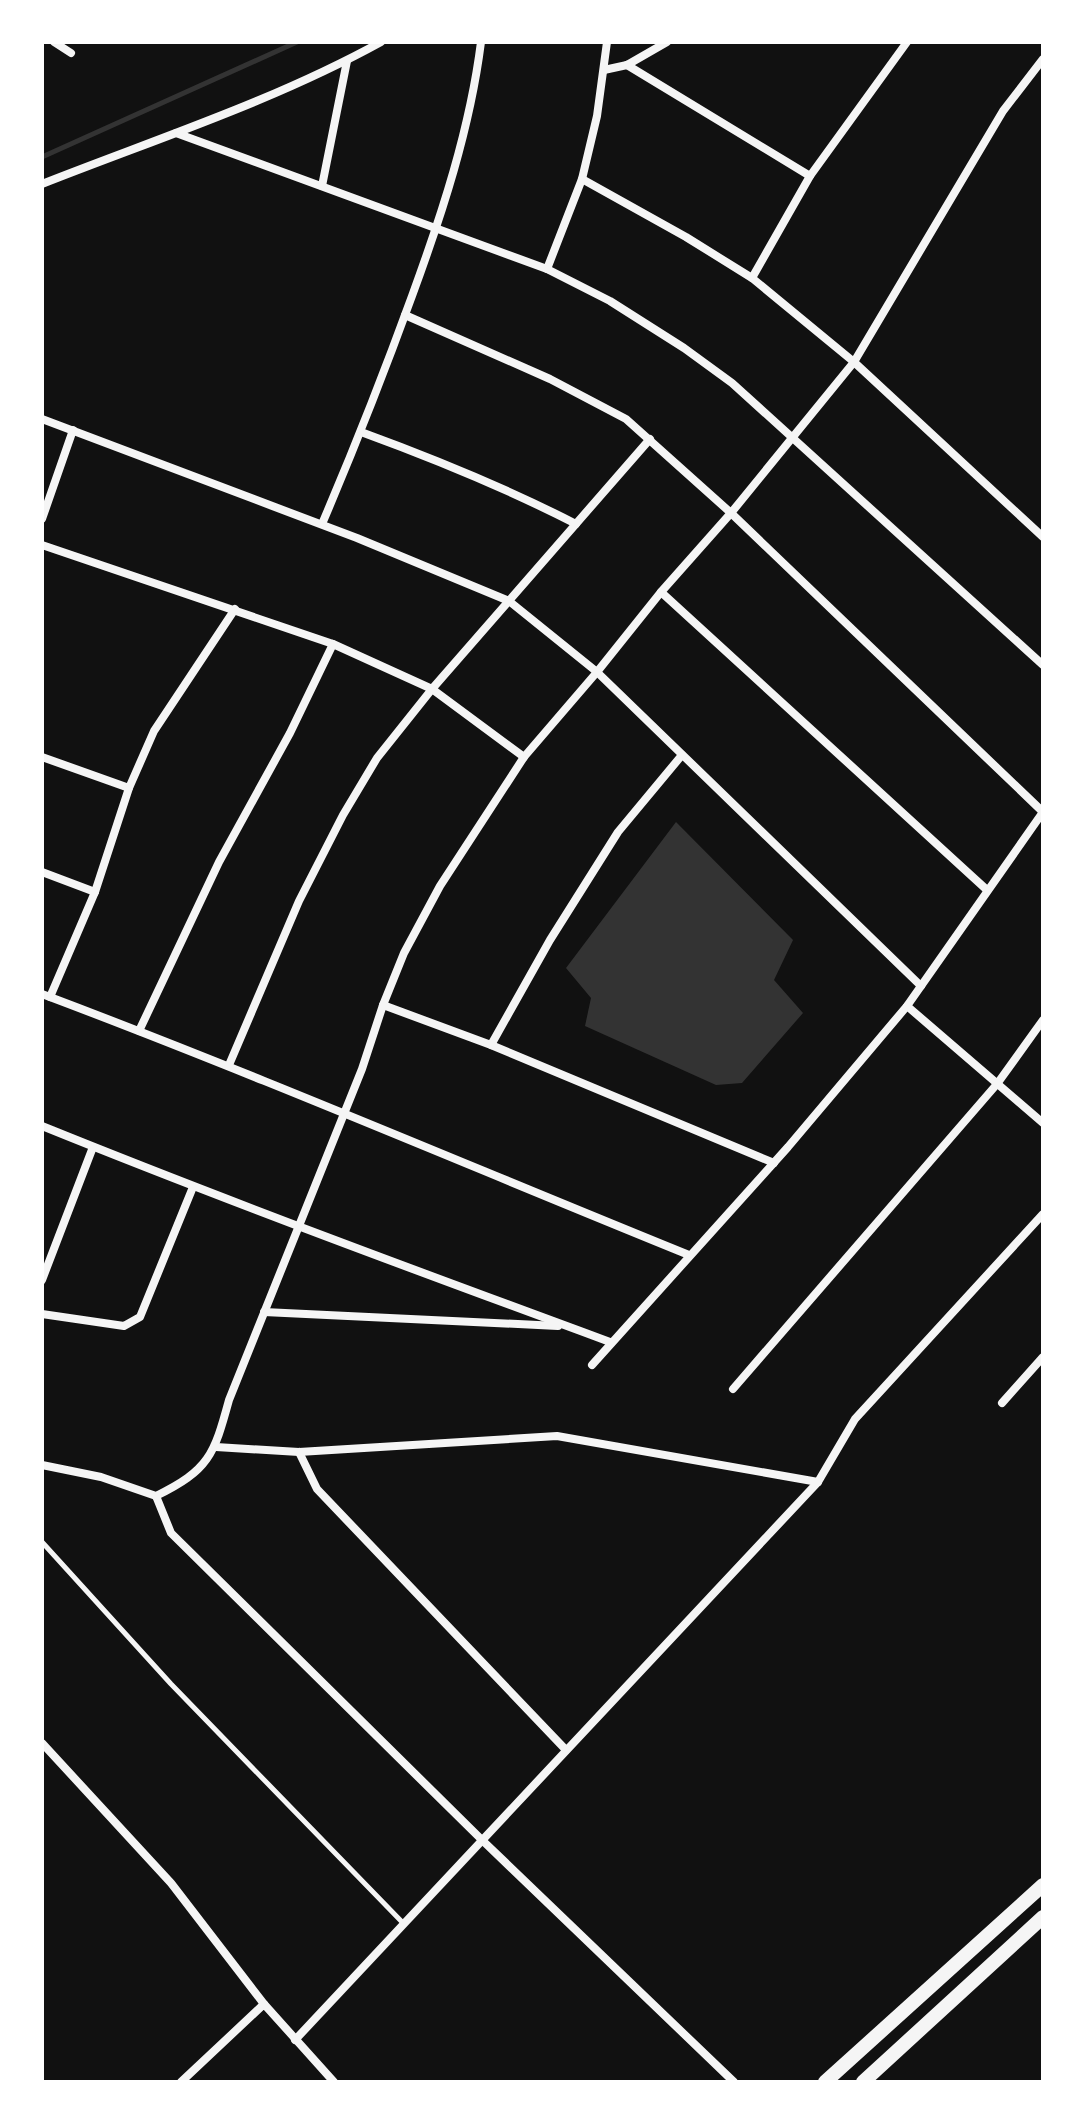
<svg xmlns="http://www.w3.org/2000/svg" width="1085" height="2124" font-family="Quicksand,sans-serif">
	<style>
		.water { fill: #333 }
		.lines { fill: none; stroke-linecap: round; stroke-linejoin: round }
		.stream { stroke: #333; stroke-width: 5 }
		.service { stroke: #f5f5f5; stroke-width: 5 }
		.minor { stroke: #f5f5f5; stroke-width: 8 }
		.primary { stroke: #f5f5f5; stroke-width: 14 }
	</style>
	<rect width="100%" height="100%" fill="#111"/>
	<polygon class="water" points="676,822 793,940 774,980 803,1013 742,1083 716,1085 585,1026 591,998 566,968"/>
	<g class="lines">
		<polyline class="stream" points="42,157 297,42"/>
		<polyline class="service" points="42,1542 171,1684 404,1924"/>
		<g class="minor">
			<polyline points="54,42 71,53"/>
			<polyline points="627,65 810,176"/>
			<polyline points="604,70 627,65 667,42"/>
			<polyline points="176,133 547,269 610,301 684,348 732,383 1043,665"/>
			<polyline points="582,179 686,237 752,278 854,362 1043,537"/>
			<path d="M42,184C156,139 274,101 381,42"/>
			<polyline points="322,186 347,61"/>
			<polyline points="547,269 582,179 597,116 607,42"/>
			<polyline points="752,278 810,176 907,42"/>
			<polyline points="405,315 550,379 626,419 731,513 1043,812"/>
			<polyline points="42,419 357,538 509,601 597,672 921,986"/>
			<path d="M361,432C435,459 506,488 576,524"/>
			<polyline points="42,519 73,430"/>
			<path d="M322,524C354,449 384,373 412,296C442,214 470,129 481,42"/>
			<polyline points="42,545 333,644 432,689 524,757"/>
			<polyline points="661,592 987,890"/>
			<polyline points="42,757 129,788"/>
			<polyline points="42,872 95,892"/>
			<path d="M42,994C260,1076 474,1168 689,1255"/>
			<polyline points="50,997 95,892 129,788 154,731 235,609"/>
			<polyline points="383,1005 491,1045 774,1163"/>
			<polyline points="907,1006 1043,1123"/>
			<polyline points="139,1031 219,862 290,733 333,644"/>
			<polyline points="491,1045 550,940 618,832 682,755"/>
			<polyline points="229,1065 299,901 343,815 377,758 432,689 650,439"/>
			<path d="M42,1126C230,1202 420,1272 610,1342"/>
			<polyline points="42,1280 93,1147"/>
			<polyline points="264,1312 558,1326"/>
			<polyline points="42,1314 124,1326 140,1317 193,1187"/>
			<polyline points="592,1365 788,1147 907,1006 1043,812"/>
			<polyline points="733,1389 997,1084 1043,1020"/>
			<polyline points="1002,1403 1043,1357"/>
			<polyline points="216,1447 299,1452 557,1436 818,1482"/>
			<polyline points="299,1452 317,1489 566,1750"/>
			<path d="M42,1465L101,1477L156,1496C209,1470 214,1455 229,1400L362,1069L383,1005L404,953L440,886L524,757L597,672L661,592L731,513L854,362L1003,111L1043,59"/>
			<polyline points="156,1496 171,1533 482,1840 734,2082"/>
			<polyline points="42,1743 171,1883 264,2004"/>
			<polyline points="295,2040 818,1482 855,1419 1043,1214"/>
			<polyline points="181,2082 264,2004 334,2082"/>
		</g>
		<g class="primary">
			<polyline points="825,2082 1043,1885"/>
			<polyline points="863,2082 1043,1917"/>
		</g>
	</g>
	<rect width="1085" height="2124" fill="none" stroke="#ffffff" stroke-width="88"/>
</svg>
